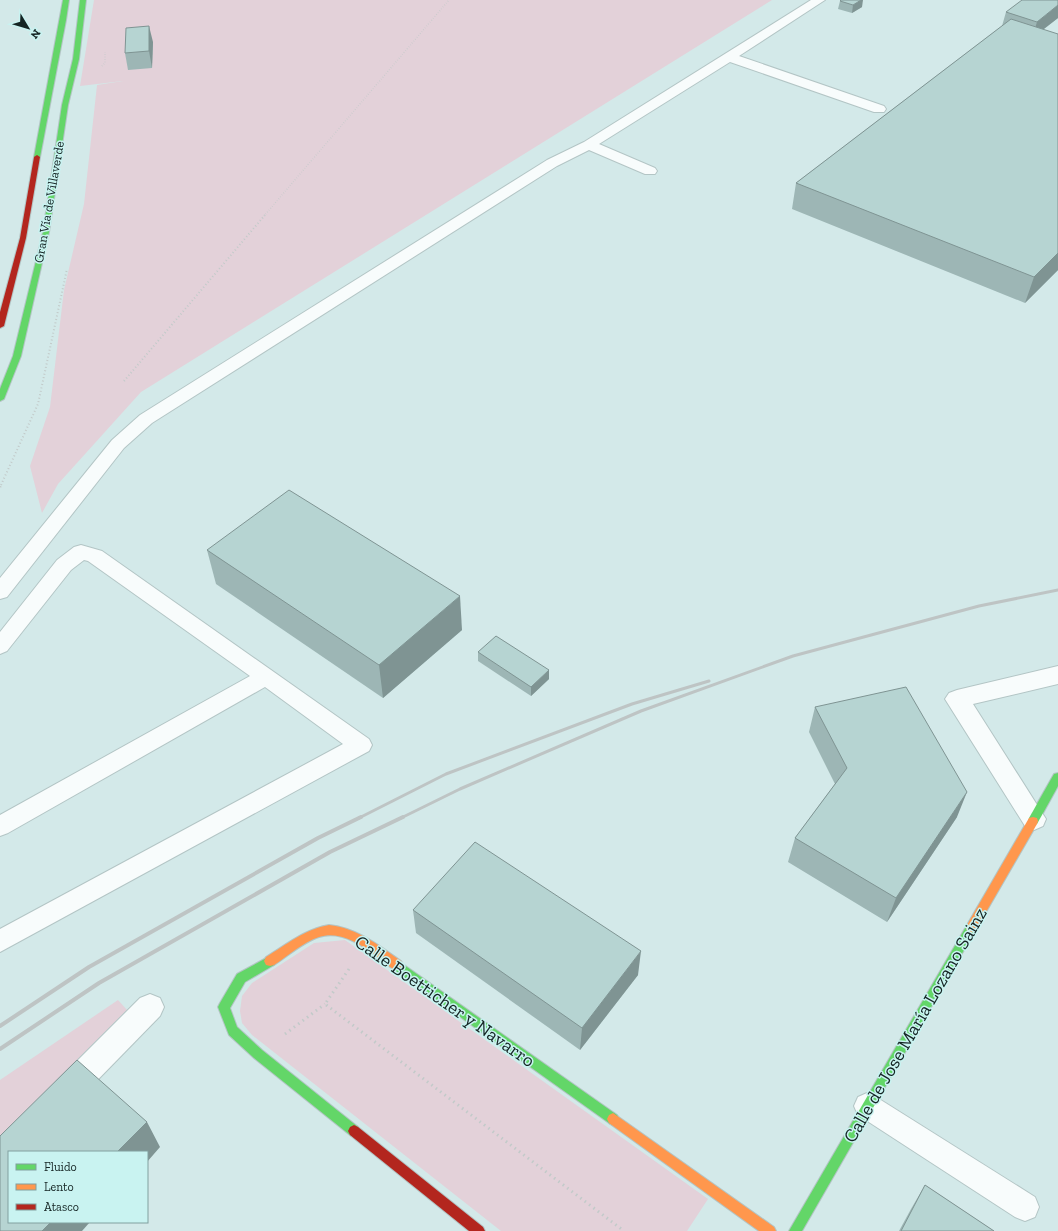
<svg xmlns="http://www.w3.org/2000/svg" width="1058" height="1231" font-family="'Zilla Slab',serif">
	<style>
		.green { fill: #e3d1d9 }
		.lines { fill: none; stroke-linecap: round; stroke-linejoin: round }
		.lane-casing { stroke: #b3c5c5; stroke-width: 2 }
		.street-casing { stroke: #b3c5c5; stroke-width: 2 }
		.fast-casing { stroke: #b3c5c5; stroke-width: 2 }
		.slow-casing { stroke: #b3c5c5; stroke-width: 2 }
		.jam-casing { stroke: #b3c5c5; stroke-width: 2 }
		.path-far3 { stroke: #c2cac9; stroke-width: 1.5; stroke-dasharray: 0.5 2; stroke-linecap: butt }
		.path-far2 { stroke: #c2cac9; stroke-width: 2; stroke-dasharray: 1 2.5; stroke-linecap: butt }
		.path-far1 { stroke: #c2cac9; stroke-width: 2.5; stroke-dasharray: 1 3; stroke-linecap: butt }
		.path { stroke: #c2cac9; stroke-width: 3; stroke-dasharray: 1.5 4; stroke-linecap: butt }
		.lane { fill: #f8fcfc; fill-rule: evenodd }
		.street { fill: #f8fcfc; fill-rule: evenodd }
		.fast { fill: #63d668; fill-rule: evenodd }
		.slow { fill: #ff974d; fill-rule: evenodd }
		.jam { fill: #b3261e; fill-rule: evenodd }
		.rail-far1 { stroke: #bec4c4; stroke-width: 3 }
		.rail { stroke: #bec4c4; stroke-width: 4 }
		.wall { fill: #9db6b5 }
		.shaded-wall { fill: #7f9493 }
		.building { fill: #b6d4d2; stroke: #7f9493 }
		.labels { text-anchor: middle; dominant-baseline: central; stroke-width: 3; stroke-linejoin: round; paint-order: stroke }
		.far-street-label { font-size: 13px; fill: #142423; stroke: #c9f3f1 }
		.near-street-label { font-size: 19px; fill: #142423; stroke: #c9f3f1 }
	</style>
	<rect width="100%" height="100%" fill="#d3e9e9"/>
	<g class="green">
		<polygon points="94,0 772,0 141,392 58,484 42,513 30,466 50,407 64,290 84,204 97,85 123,81 80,86"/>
		<polygon points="345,940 708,1199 687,1231 501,1231 252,1035 242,1023 240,1011 242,996 252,983 314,943"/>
		<polygon points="118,1000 127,1010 0,1137 0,1080"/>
	</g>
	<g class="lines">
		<g class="lane-casing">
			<g id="lane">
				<polygon points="811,0 825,0 739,56 884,106 886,109 884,112 874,112 730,62 599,144 655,168 657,171 655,174 645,174 589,150 557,166 152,423 124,448 7,597 0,599 0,578 112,440 140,415 547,160 584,142"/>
				<polygon points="81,545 102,551 369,739 372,745 369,751 0,952 0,929 343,744 265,687 8,833 0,836 0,815 250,676 88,561 84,560 71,570 7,651 0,654 0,632 57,560 74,547"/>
				<polygon points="867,1093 876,1097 1035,1197 1039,1207 1035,1217 1025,1221 1015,1217 858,1115 854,1106 858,1097"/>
			</g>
		</g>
		<g class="street-casing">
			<g id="street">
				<polygon points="1058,666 1058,684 973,704 1046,819 1043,826 1034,830 1025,826 945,699 949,693 957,690"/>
				<polygon points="150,994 160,998 164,1007 160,1016 77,1101 67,1105 57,1101 53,1091 57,1081 140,998"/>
			</g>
		</g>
		<g class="fast-casing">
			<g id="fast">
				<polygon points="63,0 69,0 66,20 40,157 37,159 34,157"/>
				<polygon points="80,0 86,0 79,59 68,105 49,232 21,356 4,399 0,401 0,389 13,356 43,232 62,105 73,59"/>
				<polygon points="1058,773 1058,786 1037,824 1033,825 1029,824 1028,821 1029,818 1054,774"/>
				<polygon points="971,923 975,925 976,928 975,931 802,1231 789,1231 967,925"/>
				<polygon points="270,956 274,957 276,961 274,965 245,982 230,1008 237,1027 262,1050 358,1127 360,1131 358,1135 354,1137 350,1135 254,1058 229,1035 218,1007 220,1003 237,974"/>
				<polygon points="397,960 617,1115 619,1119 617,1123 613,1125 609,1123 393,969 391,965 393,961"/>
			</g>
		</g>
		<g class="slow-casing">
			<g id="slow">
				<polygon points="1033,817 1037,818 1038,821 1037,824 975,931 971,933 967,931 966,928 967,925 1029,818"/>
				<path d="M329,925C357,928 378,945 401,961L403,965L401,969L397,970L393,969C373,954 346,928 319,937C303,942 288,956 274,965L270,966L266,965L264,961L266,957C286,945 305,929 329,925Z"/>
				<polygon points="613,1113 774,1227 776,1231 759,1231 609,1123 607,1119 609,1115"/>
			</g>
		</g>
		<g class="jam-casing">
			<g id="jam">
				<polygon points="37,155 40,157 26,238 4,326 0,328 0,312 20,238 34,157"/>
				<polygon points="354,1125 358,1127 483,1227 485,1231 469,1231 350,1135 348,1131 350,1127"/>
			</g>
		</g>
		<g class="path-far3">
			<polyline points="102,66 105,63 105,52"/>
			<polyline points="264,216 449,0"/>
		</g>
		<g class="path-far2">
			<polyline points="124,381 265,215"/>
			<polyline points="1,485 38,404 67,269"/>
		</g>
		<polyline class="path-far1" points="0,487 2,484"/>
		<g class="path">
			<polyline points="349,969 325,1004 624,1231"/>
			<polyline points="285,1034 325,1004"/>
		</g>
		<use href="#lane" class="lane"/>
		<use href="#street" class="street"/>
		<use href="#fast" class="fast"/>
		<use href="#slow" class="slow"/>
		<use href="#jam" class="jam"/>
		<g class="rail-far1">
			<polyline points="359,818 446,774 632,704 709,681"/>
			<polyline points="401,818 460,789 641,711 793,656 979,606 1058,590"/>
		</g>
		<g class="rail">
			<polyline points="0,1026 89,967 318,838 361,817"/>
			<polyline points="0,1049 99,983 330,852 403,817"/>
		</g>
	</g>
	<g class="wall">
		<polygon points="840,1 862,7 852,13 838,9"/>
		<polygon points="1006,12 1058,18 1044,29 1058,270 1025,303 792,209 796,183 1002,26"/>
		<polygon points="153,42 152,68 128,70 125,53"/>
		<polygon points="207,550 462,630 383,698 216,584"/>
		<polygon points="478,652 549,679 531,696 478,661"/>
		<polygon points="815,707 957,817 887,922 788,862 795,838 835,784 809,732"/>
		<polygon points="413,910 638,975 580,1050 416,933"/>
		<polygon points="925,1185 994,1231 899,1231 911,1209"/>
	</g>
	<g class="shaded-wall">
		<polygon points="861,0 863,0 862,7 852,13 853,5"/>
		<polygon points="1058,5 1058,18 1032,38 1037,22"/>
		<polygon points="149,26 153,42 152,68 149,51"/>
		<polygon points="1058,253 1058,270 1025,303 1034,277"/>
		<polygon points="460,596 462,630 383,698 379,665"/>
		<polygon points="549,670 549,679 531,696 531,687"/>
		<polygon points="967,792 957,817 887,922 896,898"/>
		<polygon points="641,951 638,975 580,1050 582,1028"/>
		<polygon points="147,1122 160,1147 147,1162 147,1152 117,1152"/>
		<polygon points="51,1222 90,1222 82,1231 42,1231"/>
	</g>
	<g class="building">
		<polygon points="841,0 861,0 853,5 840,1"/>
		<polygon points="1022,0 1058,0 1058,5 1037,22 1006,12"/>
		<polygon points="1011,19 1058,34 1058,253 1034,277 796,183"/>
		<polygon points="149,26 149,51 125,53 126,28"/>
		<polygon points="289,490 460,596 379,665 207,550"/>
		<polygon points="496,636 549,670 531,687 478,652"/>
		<polygon points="906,687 967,792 896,898 795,838 847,768 815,707"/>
		<polygon points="475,842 641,951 582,1028 413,910"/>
		<polygon points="77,1060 147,1122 117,1152 9,1152 9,1222 51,1222 42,1231 0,1231 0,1136"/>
		<polygon points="925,1185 994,1231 901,1231"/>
	</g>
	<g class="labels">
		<g class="far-street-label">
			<text transform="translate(49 202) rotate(-80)">Gran Vía de Villaverde</text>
		</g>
		<g class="near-street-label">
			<text transform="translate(445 1001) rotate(35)">Calle Boetticher y Navarro</text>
			<text transform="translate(915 1025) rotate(-60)">Calle de Jose María Lozano Sainz</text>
		</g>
	</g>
	<rect x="8" y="1151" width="140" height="72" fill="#c9f3f1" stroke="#81a09f"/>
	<rect x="16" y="1164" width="20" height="6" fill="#63d668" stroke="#81a09f"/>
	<text x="44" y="1171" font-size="12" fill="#142423">Fluido</text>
	<rect x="16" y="1184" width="20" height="6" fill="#ff974d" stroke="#81a09f"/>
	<text x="44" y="1191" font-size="12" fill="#142423">Lento</text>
	<rect x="16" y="1204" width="20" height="6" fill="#b3261e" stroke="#81a09f"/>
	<text x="44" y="1211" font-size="12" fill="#142423">Atasco</text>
	<g transform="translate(28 28) rotate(128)" stroke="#c9f3f1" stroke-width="3" paint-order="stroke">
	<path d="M0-3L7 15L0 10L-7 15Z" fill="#142423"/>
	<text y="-6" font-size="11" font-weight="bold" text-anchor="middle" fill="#142423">N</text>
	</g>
</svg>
